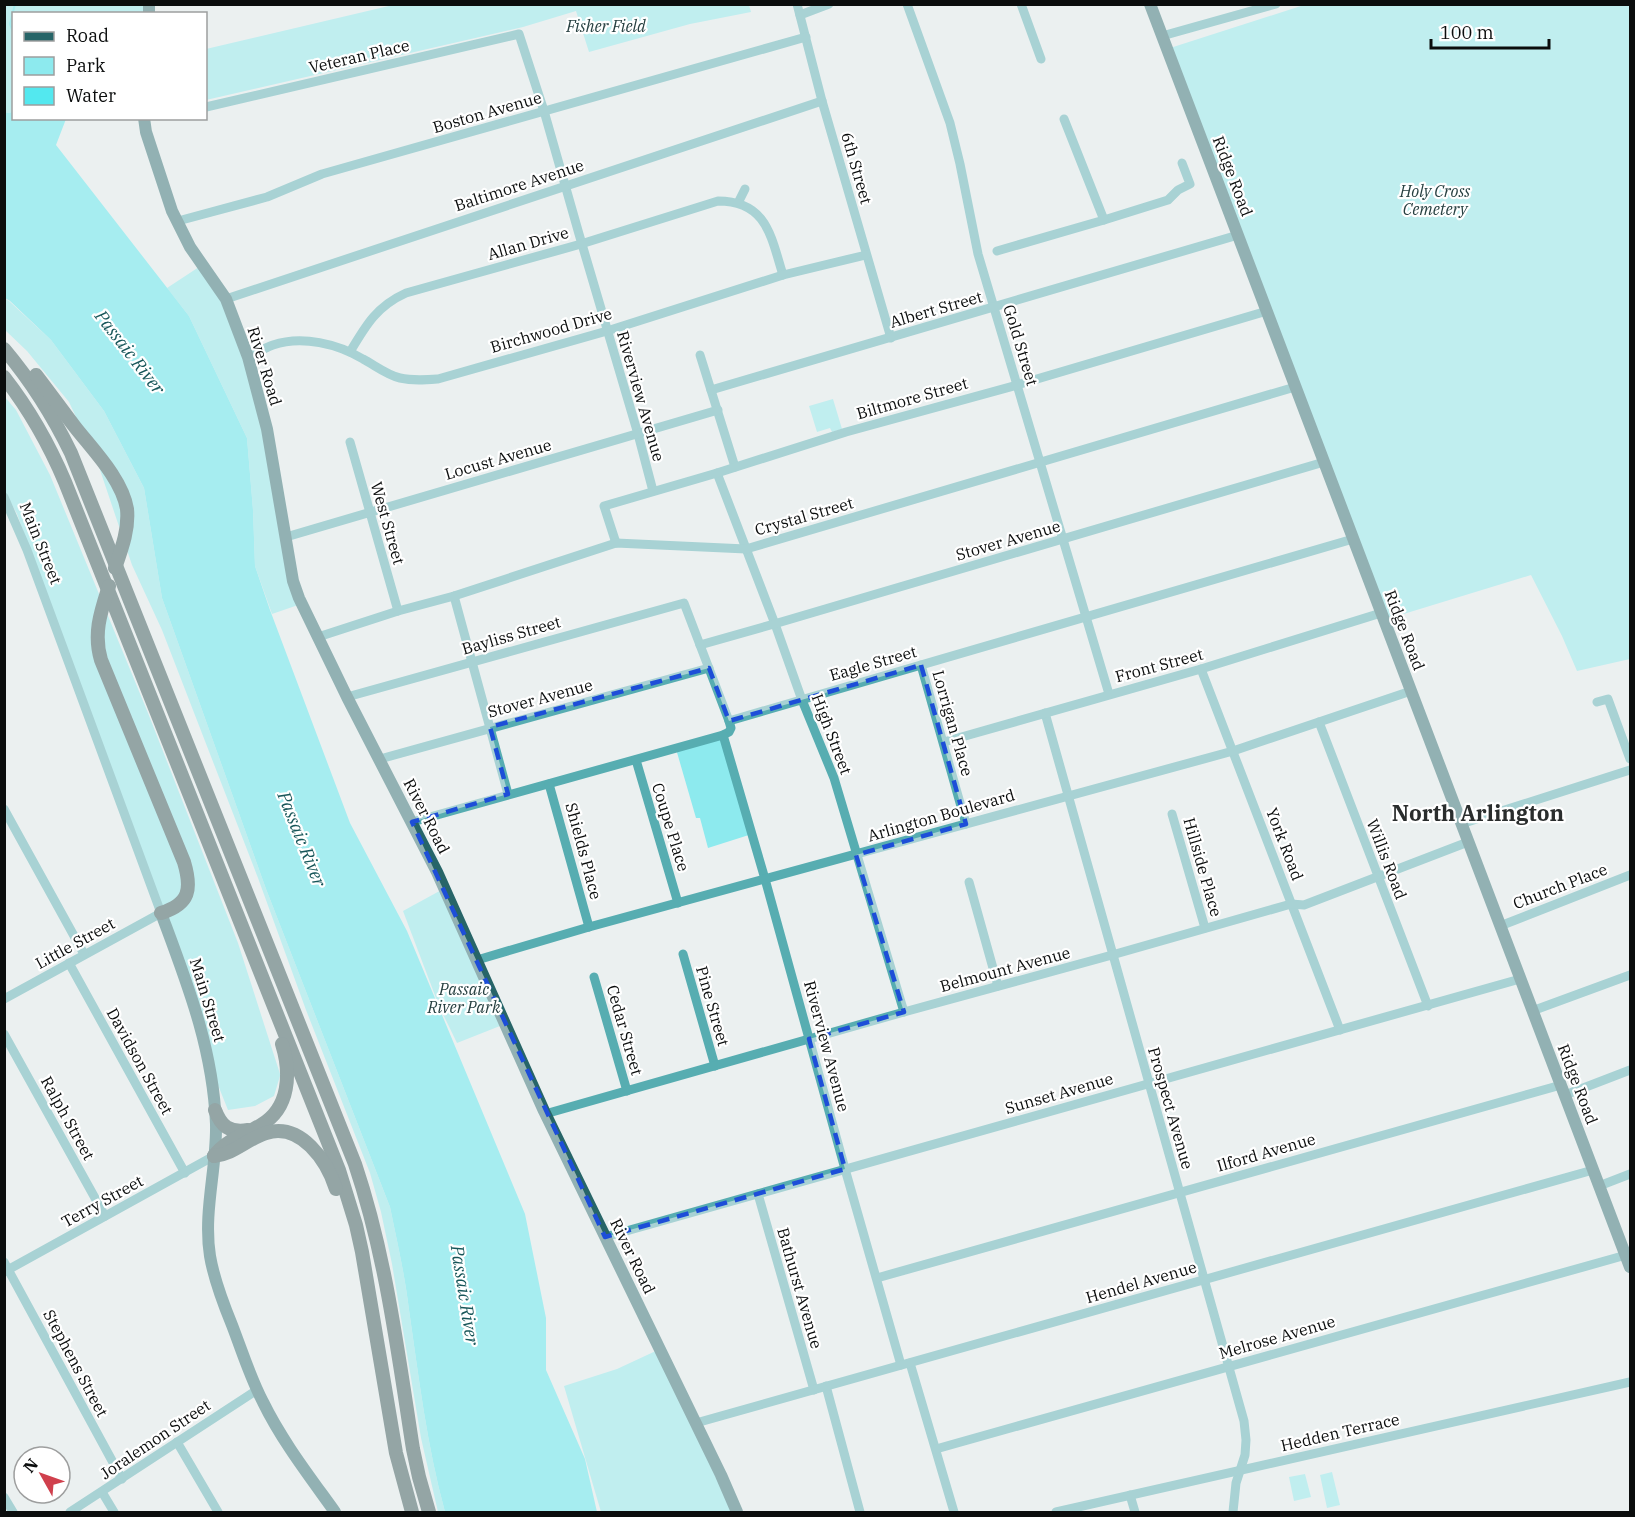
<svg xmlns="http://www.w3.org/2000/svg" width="1635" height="1517" font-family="'IBM Plex Serif',serif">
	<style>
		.green { fill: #8deaee }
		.water { fill: #53e8ef }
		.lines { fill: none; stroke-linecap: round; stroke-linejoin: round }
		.stream { stroke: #53e8ef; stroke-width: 2 }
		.minor { stroke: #57adb1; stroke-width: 9 }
		.major { stroke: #276568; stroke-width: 12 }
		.highway { stroke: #2a494a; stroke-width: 14 }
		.marked { fill: none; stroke: #1d4ed8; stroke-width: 4.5; stroke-dasharray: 12 8; stroke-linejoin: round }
		.labels { text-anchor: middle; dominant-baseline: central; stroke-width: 4.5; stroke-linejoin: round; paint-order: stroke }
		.park-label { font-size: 16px; font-style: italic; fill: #274041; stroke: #fff }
		.street-label { font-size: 16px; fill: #0b0d0d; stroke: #fff }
		.water-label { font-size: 18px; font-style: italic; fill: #175659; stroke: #fff }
		.district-label { font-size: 22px; font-weight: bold; fill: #2a2d2d; stroke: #fff }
	</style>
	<rect width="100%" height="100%" fill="#ebf0f0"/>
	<g class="green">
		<polygon points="4,5 149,5 149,13 14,14 14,110 10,113 4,112"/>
		<polygon points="749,5 751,12 690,24 589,52 576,11 523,27 206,100 206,61 207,61 206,49 393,5"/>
		<polygon points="1304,5 1630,5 1630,659 1577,671 1562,636 1531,575 1384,620 1167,49"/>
		<polygon points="202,265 216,285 248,357 301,604 272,614 255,566 253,510 247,438 189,316 167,288"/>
		<path d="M4,298L9,301L51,340L104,411L144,488L162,598L266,889L390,1207C397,1241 405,1276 409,1310C419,1379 427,1446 445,1512H438L421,1438L392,1264L381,1212L370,1173L306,1010L258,878L162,630L132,565L98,464L69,402L27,351L5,330Z"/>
		<polygon points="4,396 16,410 50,475 148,713 238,943 281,1077 280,1076 274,1096 255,1106 228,1110 216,1080 119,794 17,514 5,492"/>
		<polygon points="833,399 842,429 832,432 830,428 817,432 809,406"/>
		<polygon points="723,735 752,834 708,848 700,818 696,818 676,749"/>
		<polygon points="445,888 505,1024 457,1043 439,1006 403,911"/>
		<polygon points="660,1349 737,1512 601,1512 564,1386 617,1369"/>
		<polygon points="1332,1472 1340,1505 1327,1508 1320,1475"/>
		<polygon points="1305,1474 1311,1497 1294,1501 1289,1477"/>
	</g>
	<path class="water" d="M13,110L14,118L66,119L56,145L189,316L247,438L253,510L255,566L270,610L350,823L407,931L525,1214L546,1318V1370L585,1459L597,1512H445C427,1446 419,1379 409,1310C405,1276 397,1241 390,1207L266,889L162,598L144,488L104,411L51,340L10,301L5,298L4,112L10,113Z"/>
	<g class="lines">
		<polyline class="stream" points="14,35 10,24 15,4"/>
		<g class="minor">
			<polyline points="797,4 822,101 891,338"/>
			<polyline points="907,4 950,123 960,164 978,254 1109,694"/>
			<polyline points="1021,4 1041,59"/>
			<polyline points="800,15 829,4"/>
			<polyline points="1162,36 1276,4"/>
			<polyline points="206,107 519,34 544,111 579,234 638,434 653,491"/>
			<polyline points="738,203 745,189"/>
			<polyline points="1104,220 1168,200 1178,190 1190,184 1182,163"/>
			<polyline points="178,221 267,197 322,174 806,37"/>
			<polyline points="997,251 1104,220 1064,119"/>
			<polyline points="226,299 822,101"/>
			<path d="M350,352C366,325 377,306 406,293L581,244L718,201C767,201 771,237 783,275"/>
			<polyline points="700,355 735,467"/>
			<path d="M248,357C256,353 265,348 273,345C302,335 338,344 363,359C376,366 387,375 400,378C413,381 425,380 438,379L607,331L783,275L866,255"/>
			<polyline points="711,390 1238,235"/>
			<polyline points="350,442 398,611"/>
			<polyline points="717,473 775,624 802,700 834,778 904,1012"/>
			<polyline points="4,497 27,550 161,913 4,999"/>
			<polyline points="286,537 718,410"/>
			<polyline points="616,543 604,506 717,473 846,432 1017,385 1267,311"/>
			<polyline points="454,596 508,794"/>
			<polyline points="318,637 398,611 454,596 616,543 746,549 1295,387"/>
			<polyline points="700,645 781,622 1324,462"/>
			<polyline points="921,665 966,824"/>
			<polyline points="1201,669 1340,1030"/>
			<polyline points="347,697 684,603 729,721 731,728 729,732 723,735 412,822"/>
			<polyline points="1597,702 1608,699 1630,759"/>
			<polyline points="1045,713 1244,1421 1246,1440 1245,1455 1236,1483 1233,1512"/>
			<polyline points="729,721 1353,539"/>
			<polyline points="1319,722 1428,1006"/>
			<polyline points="723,735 765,879 845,1169 901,1365"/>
			<polyline points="944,742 1201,669 1381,613"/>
			<polyline points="380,759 709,668"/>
			<polyline points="636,760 678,903"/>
			<polyline points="549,784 589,927"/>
			<polyline points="4,809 84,954"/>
			<polyline points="1172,814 1205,928"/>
			<polyline points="1461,824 1630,770"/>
			<polyline points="969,882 998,986"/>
			<polyline points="1500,926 1630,875"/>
			<polyline points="683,954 715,1066"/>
			<polyline points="477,960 589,927 1233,751 1411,691"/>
			<polyline points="69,963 185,1173"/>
			<polyline points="594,977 627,1091"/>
			<polyline points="1532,1011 1630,975"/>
			<polyline points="4,1034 105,1216"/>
			<polyline points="1565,1095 1630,1070"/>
			<polyline points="545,1114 904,1012 1112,955 1291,904 1304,905 1468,842"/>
			<polyline points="1599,1186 1630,1174"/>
			<polyline points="758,1194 814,1390"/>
			<polyline points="605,1237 1520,979"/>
			<polyline points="4,1262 122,1479"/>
			<polyline points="4,1272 214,1156"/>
			<polyline points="877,1278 1561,1085"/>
			<polyline points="910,1363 954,1512"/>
			<polyline points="826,1386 860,1512"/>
			<polyline points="696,1423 1593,1170"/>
			<polyline points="177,1442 218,1512"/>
			<polyline points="936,1449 1626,1255"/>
			<polyline points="102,1492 114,1512"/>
			<polyline points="1130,1495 1135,1512"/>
			<polyline points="4,1497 13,1512"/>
			<polyline points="70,1512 257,1390"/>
			<polyline points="1056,1512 1630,1382"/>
		</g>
		<g class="major">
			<polyline points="149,4 149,14"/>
			<polyline points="1150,4 1630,1267"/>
			<polyline points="144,118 146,132 172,211 190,247 226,299 248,357 267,429 293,581 299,598 347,697 437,872 544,1111 721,1475 737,1512"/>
			<path d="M161,913C187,983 213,1048 216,1124C217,1168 203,1212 210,1256C214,1280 223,1303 232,1325C242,1351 250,1377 263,1402C282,1441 310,1477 335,1512"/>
		</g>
		<g class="highway">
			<path d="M4,349C31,381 53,416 71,453L355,1164C386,1256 398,1353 413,1449L419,1477L429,1512"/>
			<path d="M36,375C49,392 62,410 75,427C93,450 122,479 127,509C129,529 122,548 115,568"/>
			<path d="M4,377C29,409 49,444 65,482L339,1170L356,1225L362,1252L396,1453L412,1512"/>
			<path d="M109,586C101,611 93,633 101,660L184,862C192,889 190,904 161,913"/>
			<path d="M215,1110C221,1126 229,1133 248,1130"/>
			<path d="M214,1156C226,1140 244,1135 261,1125C290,1108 291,1073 282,1044"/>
			<path d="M214,1156C234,1154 247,1139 266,1133C301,1122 327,1161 336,1189"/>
		</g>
	</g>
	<path d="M0 0H1635V1517H0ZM921,665L966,824L856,855L904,1012L809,1039L845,1169L605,1237L412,822L508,794L490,727L709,668L729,721Z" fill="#ebf0f0" fill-opacity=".55" fill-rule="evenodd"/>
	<path class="marked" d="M921,665L966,824L856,855L904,1012L809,1039L845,1169L605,1237L412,822L508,794L490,727L709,668L729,721Z"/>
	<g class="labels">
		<g class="park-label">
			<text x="606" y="26">Fisher Field</text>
			<text x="1435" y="191">Holy Cross<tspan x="1435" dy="18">Cemetery</tspan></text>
			<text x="464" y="989">Passaic<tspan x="464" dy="18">River Park</tspan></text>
		</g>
		<g class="street-label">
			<text transform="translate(359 56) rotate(-13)">Veteran Place</text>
			<text transform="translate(487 112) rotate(-16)">Boston Avenue</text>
			<text transform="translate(857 168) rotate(74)">6th Street</text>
			<text transform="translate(1233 176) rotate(69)">Ridge Road</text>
			<text transform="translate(519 185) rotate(-18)">Baltimore Avenue</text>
			<text transform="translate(528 243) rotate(-16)">Allan Drive</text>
			<text transform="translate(936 309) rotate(-16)">Albert Street</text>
			<text transform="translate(551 330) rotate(-16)">Birchwood Drive</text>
			<text transform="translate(1021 345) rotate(73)">Gold Street</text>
			<text transform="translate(265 366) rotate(73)">River Road</text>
			<text transform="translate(641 396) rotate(74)">Riverview Avenue</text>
			<text transform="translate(912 398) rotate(-16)">Biltmore Street</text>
			<text transform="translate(498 459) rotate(-16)">Locust Avenue</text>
			<text transform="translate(804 516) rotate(-16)">Crystal Street</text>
			<text transform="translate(388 523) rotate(74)">West Street</text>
			<text transform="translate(1008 540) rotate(-16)">Stover Avenue</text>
			<text transform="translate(41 543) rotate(68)">Main Street</text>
			<text transform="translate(1405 630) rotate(69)">Ridge Road</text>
			<text transform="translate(511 635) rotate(-16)">Bayliss Street</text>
			<text transform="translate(873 663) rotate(-16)">Eagle Street</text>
			<text transform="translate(1159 665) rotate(-15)">Front Street</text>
			<text transform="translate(540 698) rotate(-15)">Stover Avenue</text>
			<text transform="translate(953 723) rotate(74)">Lorrigan Place</text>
			<text transform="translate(832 734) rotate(69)">High Street</text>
			<text transform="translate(941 815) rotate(-16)">Arlington Boulevard</text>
			<text transform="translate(427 816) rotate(63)">River Road</text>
			<text transform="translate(671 827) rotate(73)">Coupe Place</text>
			<text transform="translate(1285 844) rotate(69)">York Road</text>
			<text transform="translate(584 851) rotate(75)">Shields Place</text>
			<text transform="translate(1387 859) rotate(69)">Willis Road</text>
			<text transform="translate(1203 867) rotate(74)">Hillside Place</text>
			<text transform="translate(1560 886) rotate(-21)">Church Place</text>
			<text transform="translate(75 943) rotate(-29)">Little Street</text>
			<text transform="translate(1005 969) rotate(-15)">Belmount Avenue</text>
			<text transform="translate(208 1000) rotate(73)">Main Street</text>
			<text transform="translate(713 1006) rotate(74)">Pine Street</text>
			<text transform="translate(625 1030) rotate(74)">Cedar Street</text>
			<text transform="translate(827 1046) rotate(75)">Riverview Avenue</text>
			<text transform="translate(140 1061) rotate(61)">Davidson Street</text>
			<text transform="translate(1578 1084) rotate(69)">Ridge Road</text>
			<text transform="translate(1059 1093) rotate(-16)">Sunset Avenue</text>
			<text transform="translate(1171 1108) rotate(74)">Prospect Avenue</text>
			<text transform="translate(68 1118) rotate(61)">Ralph Street</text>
			<text transform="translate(1266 1152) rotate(-16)">Ilford Avenue</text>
			<text transform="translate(102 1201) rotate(-29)">Terry Street</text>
			<text transform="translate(633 1256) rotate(64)">River Road</text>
			<text transform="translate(1141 1282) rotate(-16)">Hendel Avenue</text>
			<text transform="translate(800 1288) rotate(74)">Bathurst Avenue</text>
			<text transform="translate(1277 1337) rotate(-16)">Melrose Avenue</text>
			<text transform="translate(76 1363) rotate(62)">Stephens Street</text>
			<text transform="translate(1340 1432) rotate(-13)">Hedden Terrace</text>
			<text transform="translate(155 1439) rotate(-34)">Joralemon Street</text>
		</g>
		<g class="water-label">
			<text transform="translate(130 352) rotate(52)">Passaic River</text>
			<text transform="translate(302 839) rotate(68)">Passaic River</text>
			<text transform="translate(465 1295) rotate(81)">Passaic River</text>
		</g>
		<g class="district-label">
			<text x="1478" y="812">North Arlington</text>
		</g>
	</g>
	<rect width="1635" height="1517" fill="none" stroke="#0b0d0d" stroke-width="12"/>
	<rect x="12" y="12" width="195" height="108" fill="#ffffff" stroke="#9d9e9e" stroke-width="1.5"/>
	<rect x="24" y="32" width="30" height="9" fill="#276568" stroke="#9d9e9e" stroke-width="1.5"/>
	<text x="66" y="42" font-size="18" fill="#0b0d0d">Road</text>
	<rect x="24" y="57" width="30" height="18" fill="#8deaee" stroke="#9d9e9e" stroke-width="1.5"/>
	<text x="66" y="72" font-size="18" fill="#0b0d0d">Park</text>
	<rect x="24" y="87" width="30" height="18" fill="#53e8ef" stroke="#9d9e9e" stroke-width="1.5"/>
	<text x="66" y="102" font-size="18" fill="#0b0d0d">Water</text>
	<g transform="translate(42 1475) rotate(310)"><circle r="28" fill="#ffffff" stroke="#9d9e9e" stroke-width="1.5"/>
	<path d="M0-4.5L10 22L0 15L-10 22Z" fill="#d0404d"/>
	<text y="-9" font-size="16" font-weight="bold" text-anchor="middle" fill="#0b0d0d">N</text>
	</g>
	<path d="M1431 39v9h118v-9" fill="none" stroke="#0b0d0d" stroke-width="3"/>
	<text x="1440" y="39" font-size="18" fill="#0b0d0d" stroke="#ffffff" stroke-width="4.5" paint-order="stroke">100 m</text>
</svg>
